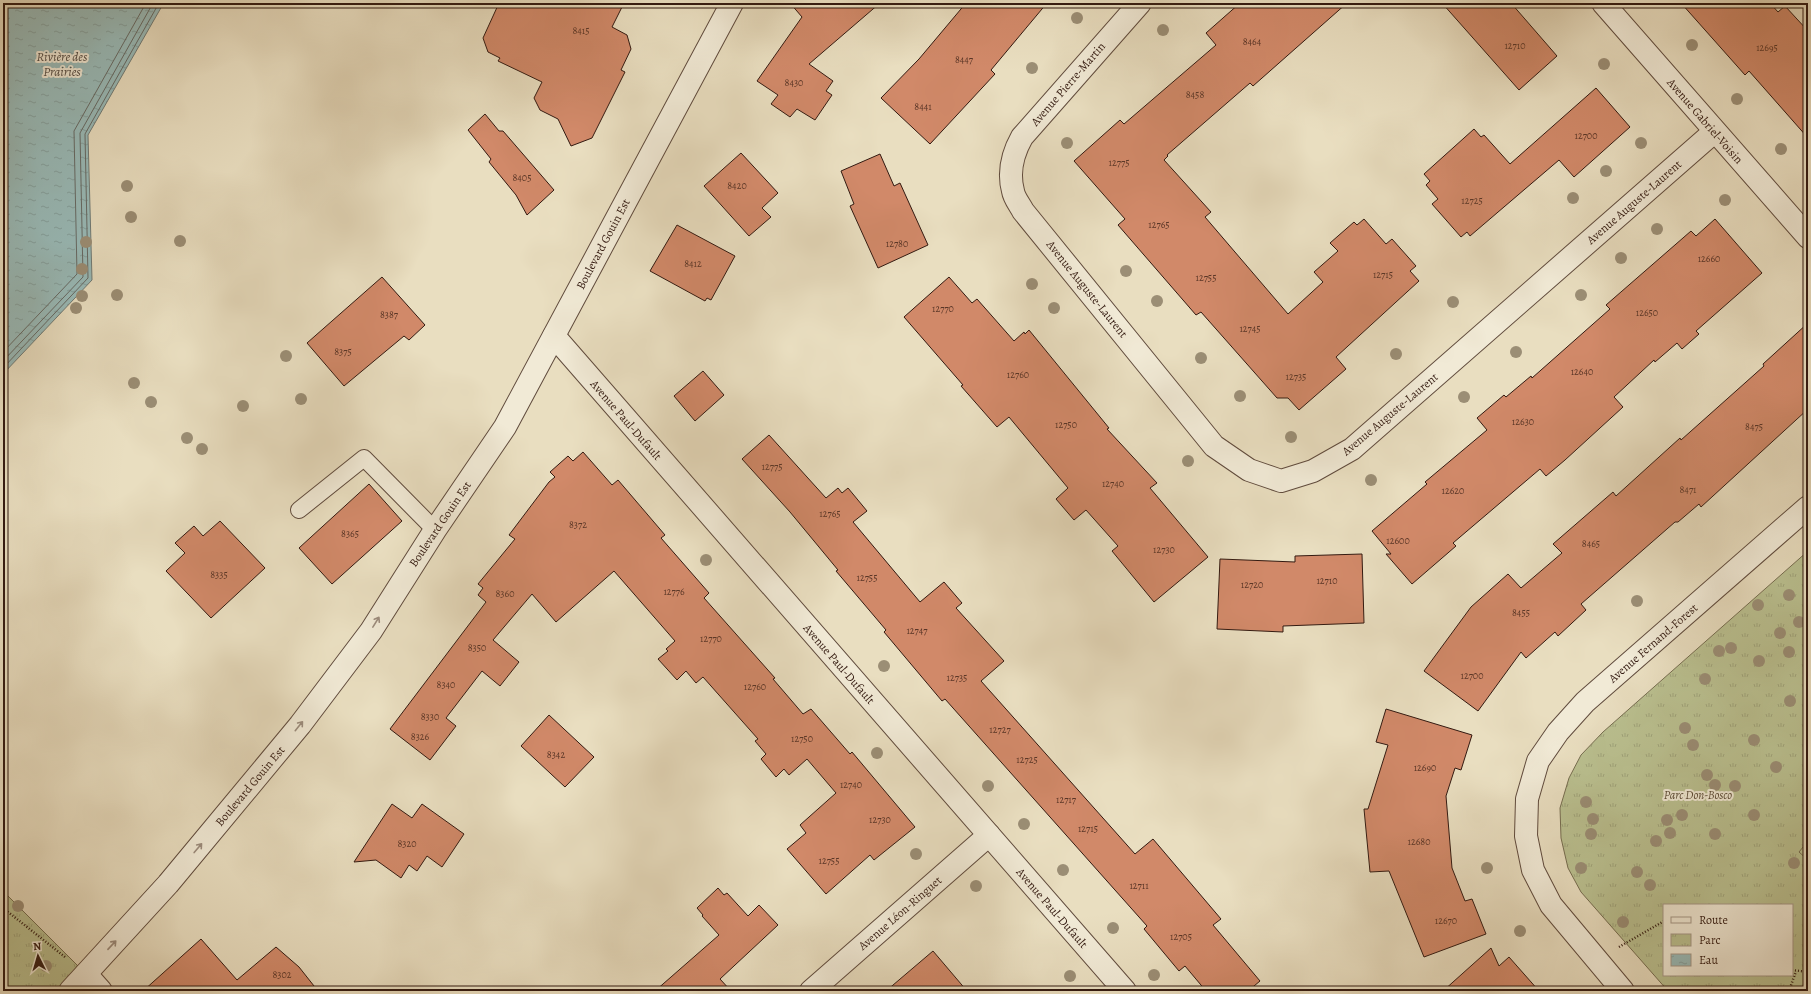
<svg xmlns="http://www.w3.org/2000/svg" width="1811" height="994" font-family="Alegreya,serif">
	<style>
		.park { fill: url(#park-tufts); stroke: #766d50; fill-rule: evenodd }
		.pitch { fill: #bac090; stroke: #766d50 }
		.water { fill: url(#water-ripples); stroke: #707b76 }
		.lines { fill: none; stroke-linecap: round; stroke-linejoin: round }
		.shore { stroke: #666a65; stroke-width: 1 }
		.building { fill: #d18969; stroke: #331a11 }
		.service-casing { stroke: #604b3d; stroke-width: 18 }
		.minor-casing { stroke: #604b3d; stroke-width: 24 }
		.tertiary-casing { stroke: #604b3d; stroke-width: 24 }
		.path { stroke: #331a11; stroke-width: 2.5; stroke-dasharray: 1 2; stroke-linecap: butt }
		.service { stroke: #f1ead6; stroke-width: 16 }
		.minor { stroke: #f1ead6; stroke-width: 22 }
		.tertiary { stroke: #f1ead6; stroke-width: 22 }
		.tree { fill: #9b8e75 }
		.oneway { stroke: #9c8c7d }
		.labels { text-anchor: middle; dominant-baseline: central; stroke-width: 4; stroke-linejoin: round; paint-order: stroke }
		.number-label { font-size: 10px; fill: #5a3627 }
		.street-label { font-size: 12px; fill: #331a11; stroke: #f1ead6 }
		.park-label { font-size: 12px; font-style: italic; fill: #5c4c37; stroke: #f1ead6 }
		.water-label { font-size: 13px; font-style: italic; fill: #524a43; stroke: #f1ead6 }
	</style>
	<defs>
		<pattern id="park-tufts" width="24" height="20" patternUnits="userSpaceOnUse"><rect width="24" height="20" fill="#bac090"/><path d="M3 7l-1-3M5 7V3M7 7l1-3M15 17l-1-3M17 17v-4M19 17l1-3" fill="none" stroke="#a0a47b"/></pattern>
		<pattern id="water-ripples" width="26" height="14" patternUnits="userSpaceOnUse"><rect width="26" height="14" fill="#99bbb9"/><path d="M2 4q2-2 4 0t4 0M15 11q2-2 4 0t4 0" fill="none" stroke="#84a09e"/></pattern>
	</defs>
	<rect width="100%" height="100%" fill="#e9dec0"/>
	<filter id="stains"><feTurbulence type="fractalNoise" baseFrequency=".005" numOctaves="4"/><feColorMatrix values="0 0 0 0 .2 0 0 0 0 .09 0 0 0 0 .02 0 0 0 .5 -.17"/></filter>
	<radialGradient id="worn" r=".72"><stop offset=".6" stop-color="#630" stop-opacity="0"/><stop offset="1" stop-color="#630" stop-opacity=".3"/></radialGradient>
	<g class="park">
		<path d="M1808,551V991H1668L1581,892L1568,868L1561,838L1560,808L1569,778L1581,755L1603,732ZM1664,905H1792V975H1664Z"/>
		<polygon points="3,891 86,974 70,991 3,991"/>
	</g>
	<polygon class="pitch" points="1808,841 1808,860 1799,852"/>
	<polygon class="water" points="3,3 168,3 162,6 88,135 92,280 3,374"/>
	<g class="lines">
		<g class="shore">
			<polyline points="3,352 77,274 74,131 146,3"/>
			<polyline points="3,361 83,277 80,133 153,3"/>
			<polyline points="3,368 88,278 85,134 159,3"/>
		</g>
	</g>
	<g class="building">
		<polygon points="499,3 624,3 612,27 627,35 631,49 621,70 625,72 592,138 571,146 558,119 540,110 534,98 542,82 498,61 500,58 488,52 483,38"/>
		<polygon points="790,3 880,3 809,64 833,81 826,91 832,95 815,120 797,109 790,117 771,104 778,95 757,81 802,17"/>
		<polygon points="966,3 1047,3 991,70 995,74 930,144 881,98 919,59"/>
		<polygon points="1240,3 1347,3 1253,86 1250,83 1167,155 1168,156 1164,160 1211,212 1205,217 1288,314 1323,282 1314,272 1338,251 1330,243 1354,222 1357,225 1364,219 1386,244 1392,239 1416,266 1410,271 1419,281 1336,357 1346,369 1299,410 1288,398 1277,398 1201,312 1196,315 1118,225 1125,219 1074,161 1120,120 1124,124 1216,45 1206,33"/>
		<polygon points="1442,3 1511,3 1557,56 1519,90"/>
		<polygon points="1681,3 1770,3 1778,12 1785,6 1808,31 1808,138 1749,71 1745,75"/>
		<polygon points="1596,88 1630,127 1574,177 1559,160 1470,236 1467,232 1461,237 1432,204 1438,199 1426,185 1430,181 1424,174 1474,129 1481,137 1484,135 1510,164"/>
		<polygon points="485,114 499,131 503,131 554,190 527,215 516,195 489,162 491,159 468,130"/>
		<polygon points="741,153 778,193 762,208 771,217 749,236 704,186"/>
		<polygon points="880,154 894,186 900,183 928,245 878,268 850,206 854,204 841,171"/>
		<polygon points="1715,219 1762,273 1696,331 1699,334 1682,349 1677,343 1655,362 1654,360 1614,397 1623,407 1565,460 1546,476 1540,469 1453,543 1456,546 1412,584 1386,554 1391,554 1372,531 1427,484 1425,482 1487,430 1477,418 1504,395 1506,397 1531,376 1532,378 1610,309 1606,305 1691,231 1696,236"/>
		<polygon points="677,225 735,256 711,300 707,298 705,301 650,271"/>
		<polygon points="382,277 425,325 409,340 404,336 344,386 307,343"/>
		<polygon points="949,277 972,303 977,299 1014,341 1024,332 1025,334 1029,330 1109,428 1107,429 1157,483 1150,488 1208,557 1154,602 1112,551 1118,546 1086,510 1074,520 1056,499 1068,488 1009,417 997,427 961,386 963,385 904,317"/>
		<polygon points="1808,323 1808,409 1701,507 1699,504 1678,522 1675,522 1581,604 1586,610 1558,636 1555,632 1526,658 1521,652 1478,711 1424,671 1471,607 1508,574 1521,588 1562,553 1553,544 1613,492 1616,496 1680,438 1681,440 1764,366 1763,364"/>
		<polygon points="703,371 724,395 695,421 674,396"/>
		<polygon points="769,435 826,498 838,488 842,493 848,488 867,511 853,522 920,602 944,582 962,603 956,608 1004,661 981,681 1135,854 1153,839 1221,919 1213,925 1260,981 1248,991 1206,991 1185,966 1179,971 1144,929 1147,926 945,699 942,701 884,632 886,630 836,571 838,570 790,512 742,459"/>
		<polygon points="583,452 612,485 618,480 665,535 661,538 709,593 704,598 775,678 773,679 803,714 811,709 850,754 852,752 915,827 874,860 870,855 826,894 787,849 806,833 800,825 836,793 807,759 789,775 784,769 776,777 761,759 766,754 755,741 758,739 703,677 696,683 686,671 677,680 658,659 668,651 666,649 675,641 614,571 556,622 532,594 493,640 519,662 500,686 482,671 446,718 456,726 430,760 390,729 486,602 478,595 483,588 478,584 515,539 509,535 549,482 555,477 550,472 568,456 573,461"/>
		<polygon points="369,484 402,521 332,584 299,548"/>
		<polygon points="220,521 265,568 211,618 166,571 185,553 175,543 194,526 203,536"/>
		<polygon points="1362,554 1364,623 1283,626 1283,632 1217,629 1220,559 1295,562 1295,556"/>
		<polygon points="1386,709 1472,735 1461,770 1455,768 1446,796 1452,868 1465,901 1472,899 1486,934 1424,957 1389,871 1370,872 1364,809 1368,809 1388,745 1376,742"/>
		<polygon points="549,715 594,757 565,787 521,746"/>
		<polygon points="392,804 412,818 422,804 464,834 442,867 427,856 417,871 409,865 401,878 376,860 354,862"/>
		<polygon points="718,888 724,895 727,893 748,916 759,905 778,925 720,979 731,991 655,991 719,935 702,916 703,915 697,908"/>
		<polygon points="201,939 237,980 276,947 299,967 318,991 143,991"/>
		<polygon points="1491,948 1499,966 1509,957 1539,991 1443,991"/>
		<polygon points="933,951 967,991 886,991"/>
	</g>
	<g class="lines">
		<g class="service-casing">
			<polyline id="service" points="299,510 364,458 435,530"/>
		</g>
		<g class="minor-casing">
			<g id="minor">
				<path d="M1140,3L1022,137C1013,153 1008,172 1013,191C1014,198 1020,205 1023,211L1214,446L1249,470L1281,481L1313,471L1352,449L1714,132"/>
				<polyline points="1603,3 1808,237"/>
				<polyline points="554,336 1125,991"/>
				<polyline points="86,974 101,991"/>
				<polyline points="811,991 989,835"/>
				<polyline points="1623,991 1551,905 1533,870 1526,836 1527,799 1538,761 1558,732 1585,702 1808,507"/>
			</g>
		</g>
		<g class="tertiary-casing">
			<polyline id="tertiary" points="70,991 168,884 300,725 371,631 435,530 505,427 732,3"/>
		</g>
		<g class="path">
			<polyline points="3,908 65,957"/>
			<polyline points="1619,947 1664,921"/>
			<polyline points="1792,970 1808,972"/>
			<polyline points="1789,991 1796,971"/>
		</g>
		<use href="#service" class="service"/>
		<use href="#minor" class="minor"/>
		<use href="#tertiary" class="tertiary"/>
	</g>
	<g class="tree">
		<circle cx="1077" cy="18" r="6"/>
		<circle cx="1163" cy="30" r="6"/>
		<circle cx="1692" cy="45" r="6"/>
		<circle cx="1604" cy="64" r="6"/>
		<circle cx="1032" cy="68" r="6"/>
		<circle cx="1737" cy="99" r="6"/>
		<circle cx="1067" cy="143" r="6"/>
		<circle cx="1641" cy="143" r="6"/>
		<circle cx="1781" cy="149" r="6"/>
		<circle cx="1606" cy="171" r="6"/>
		<circle cx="127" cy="186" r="6"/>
		<circle cx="1573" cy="198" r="6"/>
		<circle cx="1725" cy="200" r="6"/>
		<circle cx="131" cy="217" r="6"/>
		<circle cx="1657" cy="229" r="6"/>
		<circle cx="180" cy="241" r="6"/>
		<circle cx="86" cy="242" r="6"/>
		<circle cx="1621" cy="258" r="6"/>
		<circle cx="82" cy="269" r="6"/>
		<circle cx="1126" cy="271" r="6"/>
		<circle cx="1032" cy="284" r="6"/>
		<circle cx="117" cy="295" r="6"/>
		<circle cx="1581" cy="295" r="6"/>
		<circle cx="82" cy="296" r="6"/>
		<circle cx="1157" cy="301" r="6"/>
		<circle cx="1453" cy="302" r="6"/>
		<circle cx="76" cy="308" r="6"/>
		<circle cx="1054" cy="308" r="6"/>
		<circle cx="1516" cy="352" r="6"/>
		<circle cx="1396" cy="354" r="6"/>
		<circle cx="286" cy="356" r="6"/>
		<circle cx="1201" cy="358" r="6"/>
		<circle cx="134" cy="383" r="6"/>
		<circle cx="1240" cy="396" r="6"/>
		<circle cx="1464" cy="397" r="6"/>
		<circle cx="301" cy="399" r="6"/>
		<circle cx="151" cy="402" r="6"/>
		<circle cx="243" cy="406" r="6"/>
		<circle cx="1291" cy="437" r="6"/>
		<circle cx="187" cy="438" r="6"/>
		<circle cx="202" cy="449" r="6"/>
		<circle cx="1188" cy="461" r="6"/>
		<circle cx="1371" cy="480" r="6"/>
		<circle cx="706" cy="560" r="6"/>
		<circle cx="1789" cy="595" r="6"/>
		<circle cx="1637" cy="601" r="6"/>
		<circle cx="1758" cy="605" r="6"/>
		<circle cx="1799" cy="622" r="6"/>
		<circle cx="1780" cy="633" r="6"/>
		<circle cx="1731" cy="648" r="6"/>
		<circle cx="1719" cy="651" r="6"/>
		<circle cx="1789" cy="652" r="6"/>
		<circle cx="1759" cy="661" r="6"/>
		<circle cx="884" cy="666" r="6"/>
		<circle cx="1705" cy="679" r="6"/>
		<circle cx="1790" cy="701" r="6"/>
		<circle cx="1685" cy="728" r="6"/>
		<circle cx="1754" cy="740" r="6"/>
		<circle cx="1693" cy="745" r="6"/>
		<circle cx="877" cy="753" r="6"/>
		<circle cx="1776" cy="767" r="6"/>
		<circle cx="1707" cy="775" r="6"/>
		<circle cx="1715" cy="785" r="6"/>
		<circle cx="988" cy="786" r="6"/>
		<circle cx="1735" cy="786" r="6"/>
		<circle cx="1586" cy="802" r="6"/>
		<circle cx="1682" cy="815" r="6"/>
		<circle cx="1754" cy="815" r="6"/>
		<circle cx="1593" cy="819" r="6"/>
		<circle cx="1667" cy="820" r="6"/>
		<circle cx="1024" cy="824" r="6"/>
		<circle cx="1670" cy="833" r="6"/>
		<circle cx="1591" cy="834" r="6"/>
		<circle cx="1715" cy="834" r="6"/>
		<circle cx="1656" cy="841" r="6"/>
		<circle cx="916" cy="854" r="6"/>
		<circle cx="1794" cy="863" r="6"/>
		<circle cx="1487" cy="868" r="6"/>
		<circle cx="1581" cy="868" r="6"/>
		<circle cx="1063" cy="870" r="6"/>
		<circle cx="1637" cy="872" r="6"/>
		<circle cx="1650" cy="885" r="6"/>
		<circle cx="976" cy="886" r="6"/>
		<circle cx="18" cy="906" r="6"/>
		<circle cx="1623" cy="922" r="6"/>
		<circle cx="1113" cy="928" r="6"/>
		<circle cx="1520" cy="931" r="6"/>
		<circle cx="46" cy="966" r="6"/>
		<circle cx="1154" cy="975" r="6"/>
		<circle cx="1070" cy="976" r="6"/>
	</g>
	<defs><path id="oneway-shaft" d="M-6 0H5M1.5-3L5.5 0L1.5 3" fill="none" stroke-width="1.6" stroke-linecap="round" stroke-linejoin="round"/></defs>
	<g class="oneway">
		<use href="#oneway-shaft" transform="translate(376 622) rotate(-58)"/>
		<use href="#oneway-shaft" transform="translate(299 726) rotate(-51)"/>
		<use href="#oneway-shaft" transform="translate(198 848) rotate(-50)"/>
		<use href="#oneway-shaft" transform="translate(112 945) rotate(-47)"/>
	</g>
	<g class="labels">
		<g class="number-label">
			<text x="581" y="30">8415</text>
			<text x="1252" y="41">8464</text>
			<text x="1515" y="45">12710</text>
			<text x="1767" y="47">12695</text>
			<text x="964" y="59">8447</text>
			<text x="794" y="82">8430</text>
			<text x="1195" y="94">8458</text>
			<text x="923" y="106">8441</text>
			<text x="1586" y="135">12700</text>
			<text x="1119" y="162">12775</text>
			<text x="522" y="177">8405</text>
			<text x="737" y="185">8420</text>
			<text x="1472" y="200">12725</text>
			<text x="1159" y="224">12765</text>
			<text x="897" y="243">12780</text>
			<text x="1709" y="258">12660</text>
			<text x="693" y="263">8412</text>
			<text x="1383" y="274">12715</text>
			<text x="1206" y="277">12755</text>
			<text x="943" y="308">12770</text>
			<text x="1647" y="312">12650</text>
			<text x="389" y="314">8387</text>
			<text x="1250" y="328">12745</text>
			<text x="343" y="351">8375</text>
			<text x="1582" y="371">12640</text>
			<text x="1018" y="374">12760</text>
			<text x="1296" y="376">12735</text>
			<text x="1523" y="421">12630</text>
			<text x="1066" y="424">12750</text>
			<text x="1754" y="426">8475</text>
			<text x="772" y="466">12775</text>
			<text x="1113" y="483">12740</text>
			<text x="1688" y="489">8471</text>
			<text x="1453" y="490">12620</text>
			<text x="830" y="513">12765</text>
			<text x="578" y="524">8372</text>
			<text x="350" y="533">8365</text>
			<text x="1398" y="540">12600</text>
			<text x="1591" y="543">8465</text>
			<text x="1164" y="549">12730</text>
			<text x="219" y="574">8335</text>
			<text x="867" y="577">12755</text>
			<text x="1327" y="580">12710</text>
			<text x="1252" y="584">12720</text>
			<text x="674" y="591">12776</text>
			<text x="505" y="593">8360</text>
			<text x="1521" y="612">8455</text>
			<text x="917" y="630">12747</text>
			<text x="711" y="638">12770</text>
			<text x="477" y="647">8350</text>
			<text x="1472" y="675">12700</text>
			<text x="957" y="677">12735</text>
			<text x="446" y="684">8340</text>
			<text x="755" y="686">12760</text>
			<text x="430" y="716">8330</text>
			<text x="1000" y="729">12727</text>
			<text x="420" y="736">8326</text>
			<text x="802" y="738">12750</text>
			<text x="556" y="754">8342</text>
			<text x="1027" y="759">12725</text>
			<text x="1425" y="767">12690</text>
			<text x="851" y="784">12740</text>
			<text x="1066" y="799">12717</text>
			<text x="880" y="819">12730</text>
			<text x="1088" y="828">12715</text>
			<text x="1419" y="841">12680</text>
			<text x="407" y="843">8320</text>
			<text x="829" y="860">12755</text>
			<text x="1139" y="885">12711</text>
			<text x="1446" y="920">12670</text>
			<text x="1181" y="936">12705</text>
			<text x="282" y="974">8302</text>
		</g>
		<g class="street-label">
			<text transform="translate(1068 84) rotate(-49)">Avenue Pierre-Martin</text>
			<text transform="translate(1705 121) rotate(49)">Avenue Gabriel-Voisin</text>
			<text transform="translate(1634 202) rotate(-41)">Avenue Auguste-Laurent</text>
			<text transform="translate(603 244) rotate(-62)">Boulevard Gouin Est</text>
			<text transform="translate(1087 289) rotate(51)">Avenue Auguste-Laurent</text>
			<text transform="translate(1390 414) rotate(-40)">Avenue Auguste-Laurent</text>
			<text transform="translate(626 420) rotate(49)">Avenue Paul-Dufault</text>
			<text transform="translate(440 524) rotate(-56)">Boulevard Gouin Est</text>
			<text transform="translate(1653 643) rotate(-41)">Avenue Fernand-Forest</text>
			<text transform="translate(839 664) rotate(49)">Avenue Paul-Dufault</text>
			<text transform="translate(250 786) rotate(-50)">Boulevard Gouin Est</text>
			<text transform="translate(1052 908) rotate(49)">Avenue Paul-Dufault</text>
			<text transform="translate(900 913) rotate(-41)">Avenue Léon-Ringuet</text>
		</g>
		<g class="park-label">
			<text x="1698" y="795">Parc Don-Bosco</text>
		</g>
		<g class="water-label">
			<text x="62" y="56">Rivière des<tspan x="62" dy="15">Prairies</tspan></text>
		</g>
	</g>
	<rect width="1811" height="994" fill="none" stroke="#e9dec0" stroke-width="16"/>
	<rect x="4" y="4" width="1803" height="986" fill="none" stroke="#331a11" stroke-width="2"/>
	<rect x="8" y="8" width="1795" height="978" fill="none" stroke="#331a11"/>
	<rect x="1663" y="904" width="130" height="72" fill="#f1ead6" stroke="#a59787"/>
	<rect x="1671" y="917" width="20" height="6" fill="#f1ead6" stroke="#a59787"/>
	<text x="1699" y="924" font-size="12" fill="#331a11">Route</text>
	<rect x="1671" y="934" width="20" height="12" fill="url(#park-tufts)" stroke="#a59787"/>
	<text x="1699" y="944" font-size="12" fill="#331a11">Parc</text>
	<rect x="1671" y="954" width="20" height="12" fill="url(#water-ripples)" stroke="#a59787"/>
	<text x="1699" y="964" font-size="12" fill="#331a11">Eau</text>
	<g transform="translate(38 956) rotate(355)" stroke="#f1ead6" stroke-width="3" paint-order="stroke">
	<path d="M0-3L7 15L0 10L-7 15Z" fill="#331a11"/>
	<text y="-6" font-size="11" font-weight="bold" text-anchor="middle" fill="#331a11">N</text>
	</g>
	<rect width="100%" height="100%" filter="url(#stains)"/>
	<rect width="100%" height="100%" fill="url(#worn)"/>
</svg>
